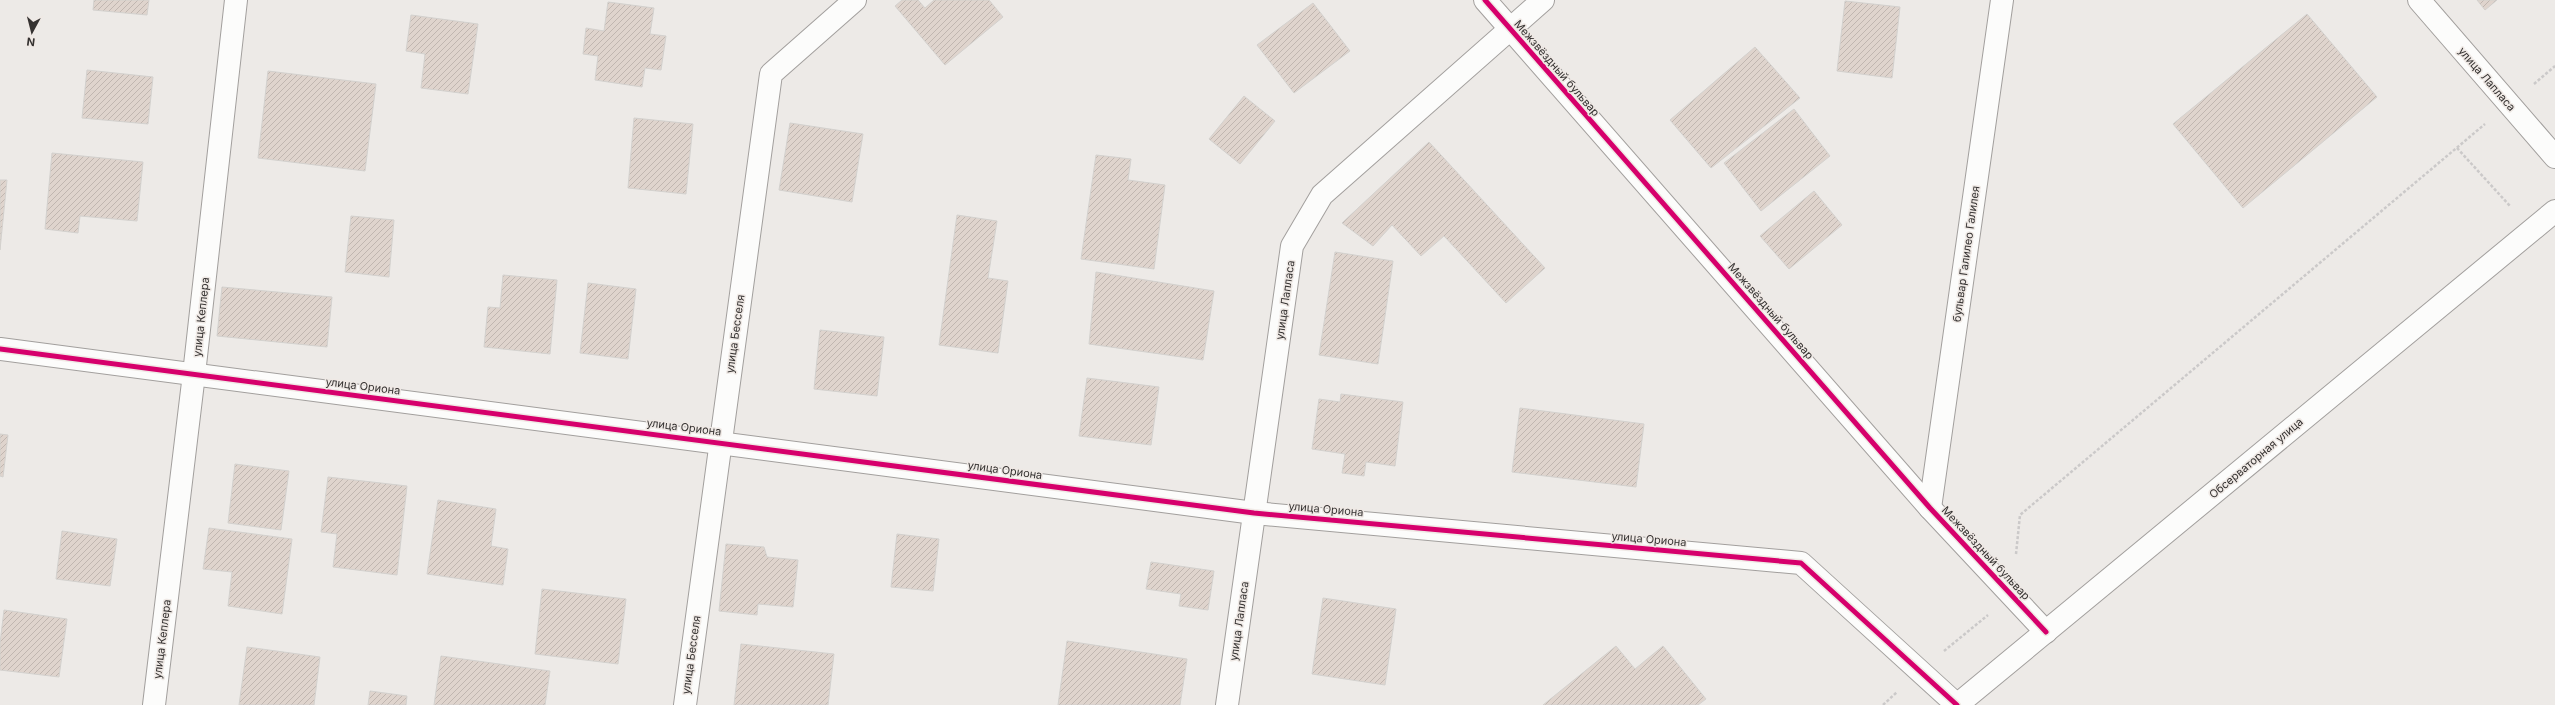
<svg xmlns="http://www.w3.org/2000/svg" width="2555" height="705" font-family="Inter,sans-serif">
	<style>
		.building { fill: url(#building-hatch); stroke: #d3d1ce }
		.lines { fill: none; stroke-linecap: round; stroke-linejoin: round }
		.minor-casing { stroke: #a29f9d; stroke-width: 24 }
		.secondary-casing { stroke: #a29f9d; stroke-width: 24 }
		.path { stroke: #cbc9c9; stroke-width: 2.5; stroke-dasharray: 3 2; stroke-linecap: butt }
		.minor { stroke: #fcfcfb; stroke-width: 22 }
		.secondary { stroke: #fcfcfb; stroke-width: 22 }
		.cycleway-casing { stroke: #efe9e5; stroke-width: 8 }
		.cycleway { stroke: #d6006c; stroke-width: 5 }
		.labels { text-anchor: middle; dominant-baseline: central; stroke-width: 3; stroke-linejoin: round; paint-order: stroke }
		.street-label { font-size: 11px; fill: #353231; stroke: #efe9e5 }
	</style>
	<defs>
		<pattern id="building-hatch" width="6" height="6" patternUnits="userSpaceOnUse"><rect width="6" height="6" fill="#dfd4cd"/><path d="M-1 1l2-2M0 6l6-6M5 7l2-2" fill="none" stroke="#c0b6b0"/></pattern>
	</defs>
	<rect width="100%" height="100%" fill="#edeae7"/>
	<g class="building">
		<polygon points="94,0 149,0 147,15 93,10"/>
		<polygon points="902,0 918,0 925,8 934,0 989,0 1003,17 945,65 895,6"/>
		<polygon points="2477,0 2497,0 2485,10"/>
		<polygon points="1845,1 1900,7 1892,78 1837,71"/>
		<polygon points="608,2 654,8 650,34 666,36 661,70 645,68 642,87 595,80 598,56 583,54 586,28 604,31"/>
		<polygon points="1313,3 1350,51 1294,93 1257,45"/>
		<polygon points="2307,14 2377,97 2243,208 2173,124"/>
		<polygon points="411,15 478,24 468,94 421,88 425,54 406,51"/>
		<polygon points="1755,47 1800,98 1711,168 1670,120"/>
		<polygon points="87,70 153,77 148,124 82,118"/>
		<polygon points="268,71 376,84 365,171 258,158"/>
		<polygon points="1244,96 1275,121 1240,164 1209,139"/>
		<polygon points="1794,109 1830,156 1761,211 1724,163"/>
		<polygon points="634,118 693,124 686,194 628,188"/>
		<polygon points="790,123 863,134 852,202 779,190"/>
		<polygon points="1429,142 1545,268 1506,303 1444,236 1421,256 1392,225 1373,246 1342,223"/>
		<polygon points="52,153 143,162 137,221 80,216 78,233 45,229"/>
		<polygon points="1096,155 1131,159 1128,180 1165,185 1154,269 1081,259"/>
		<polygon points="0,180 7,180 0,250"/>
		<polygon points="1814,191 1842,225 1789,269 1760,236"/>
		<polygon points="957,215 997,221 988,278 1008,281 998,353 939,345"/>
		<polygon points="351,216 394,220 389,277 345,272"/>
		<polygon points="1335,252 1393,261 1378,364 1319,355"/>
		<polygon points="1096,272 1214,291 1203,360 1089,344"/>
		<polygon points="503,275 557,280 550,354 484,347 488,307 500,308"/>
		<polygon points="588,283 636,289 628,359 580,353"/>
		<polygon points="222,287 332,297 327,347 217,336"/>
		<polygon points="820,330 884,337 877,396 814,389"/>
		<polygon points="1087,378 1159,387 1151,445 1079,436"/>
		<polygon points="1341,394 1403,402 1395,466 1366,462 1364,476 1342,473 1345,454 1312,449 1319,399 1340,402"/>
		<polygon points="1520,408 1644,424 1636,487 1512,472"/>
		<polygon points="0,434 8,435 3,477 0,476"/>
		<polygon points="235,464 289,471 281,530 228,523"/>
		<polygon points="328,477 407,486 397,575 333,567 337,534 321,532"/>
		<polygon points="438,500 496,509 491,546 508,549 503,585 427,574"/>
		<polygon points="209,528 292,539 282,614 228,606 232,572 203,569"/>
		<polygon points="62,531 117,539 110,586 56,579"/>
		<polygon points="897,534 939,539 933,591 891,587"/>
		<polygon points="726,544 764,547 767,557 798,560 793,607 758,604 757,615 719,611"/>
		<polygon points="1151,562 1214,571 1208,610 1179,606 1181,594 1146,589"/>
		<polygon points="542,589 626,599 618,664 535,654"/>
		<polygon points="1323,598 1396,609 1385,685 1312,674"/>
		<polygon points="4,610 67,619 59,677 0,670 0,643"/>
		<polygon points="1067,641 1187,659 1180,705 1058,705"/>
		<polygon points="741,644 834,654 828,705 734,705"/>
		<polygon points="1616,646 1635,669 1663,646 1706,699 1698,705 1543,705"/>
		<polygon points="247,647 320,657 314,705 239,705"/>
		<polygon points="441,656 550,671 545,705 434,705"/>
		<polygon points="370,691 407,696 406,705 368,705"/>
	</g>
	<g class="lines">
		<g class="minor-casing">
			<g id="minor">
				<polyline points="1485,0 1930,508 2046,632"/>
				<polyline points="2419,0 2555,157"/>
				<polyline points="0,349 1254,513 1801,563 1957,705"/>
				<polyline points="1930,508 2002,0"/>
				<polyline points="154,705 194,374 236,0"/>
				<polyline points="685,705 771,74 855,0"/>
				<polyline points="1227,705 1292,246 1322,195 1543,0"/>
			</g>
		</g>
		<g class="secondary-casing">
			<polyline id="secondary" points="1957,705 2555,211"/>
		</g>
		<g class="path">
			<polyline points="2534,84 2555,66"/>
			<polyline points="2457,148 2510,206"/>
			<polyline points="2016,554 2020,515 2485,124"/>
			<polyline points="1944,651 1988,615"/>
			<polyline points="1883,705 1897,692"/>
		</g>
		<use href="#minor" class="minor"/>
		<use href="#secondary" class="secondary"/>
		<g class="cycleway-casing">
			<g id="cycleway">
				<polyline points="1485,0 1930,508 2046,632"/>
				<polyline points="0,349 1254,513 1801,563 1957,705"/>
			</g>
		</g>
		<use href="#cycleway" class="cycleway"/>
	</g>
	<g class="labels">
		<g class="street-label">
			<text transform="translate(1557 68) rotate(49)">Межзвёздный бульвар</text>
			<text transform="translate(2487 79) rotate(49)">улица Лапласа</text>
			<text transform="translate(1966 254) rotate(-82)">бульвар Галилео Галилея</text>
			<text transform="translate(1285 300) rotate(-82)">улица Лапласа</text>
			<text transform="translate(1771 311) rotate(49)">Межзвёздный бульвар</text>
			<text transform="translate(201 317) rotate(-84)">улица Кеплера</text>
			<text transform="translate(735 334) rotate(-82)">улица Бесселя</text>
			<text transform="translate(363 386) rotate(7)">улица Ориона</text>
			<text transform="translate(684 427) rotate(7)">улица Ориона</text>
			<text transform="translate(2256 458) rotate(-40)">Обсерваторная улица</text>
			<text transform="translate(1005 470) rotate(8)">улица Ориона</text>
			<text transform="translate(1326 509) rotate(5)">улица Ориона</text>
			<text transform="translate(1649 539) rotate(5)">улица Ориона</text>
			<text transform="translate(1986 553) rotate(47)">Межзвёздный бульвар</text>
			<text transform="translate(1239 621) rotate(-82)">улица Лапласа</text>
			<text transform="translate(162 639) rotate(-83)">улица Кеплера</text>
			<text transform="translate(691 655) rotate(-82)">улица Бесселя</text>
		</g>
	</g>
	<g transform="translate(32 32) rotate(187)" stroke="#efe9e5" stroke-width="3" paint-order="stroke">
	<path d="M0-3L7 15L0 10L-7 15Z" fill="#353231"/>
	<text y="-6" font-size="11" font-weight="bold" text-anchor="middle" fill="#353231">N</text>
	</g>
</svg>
